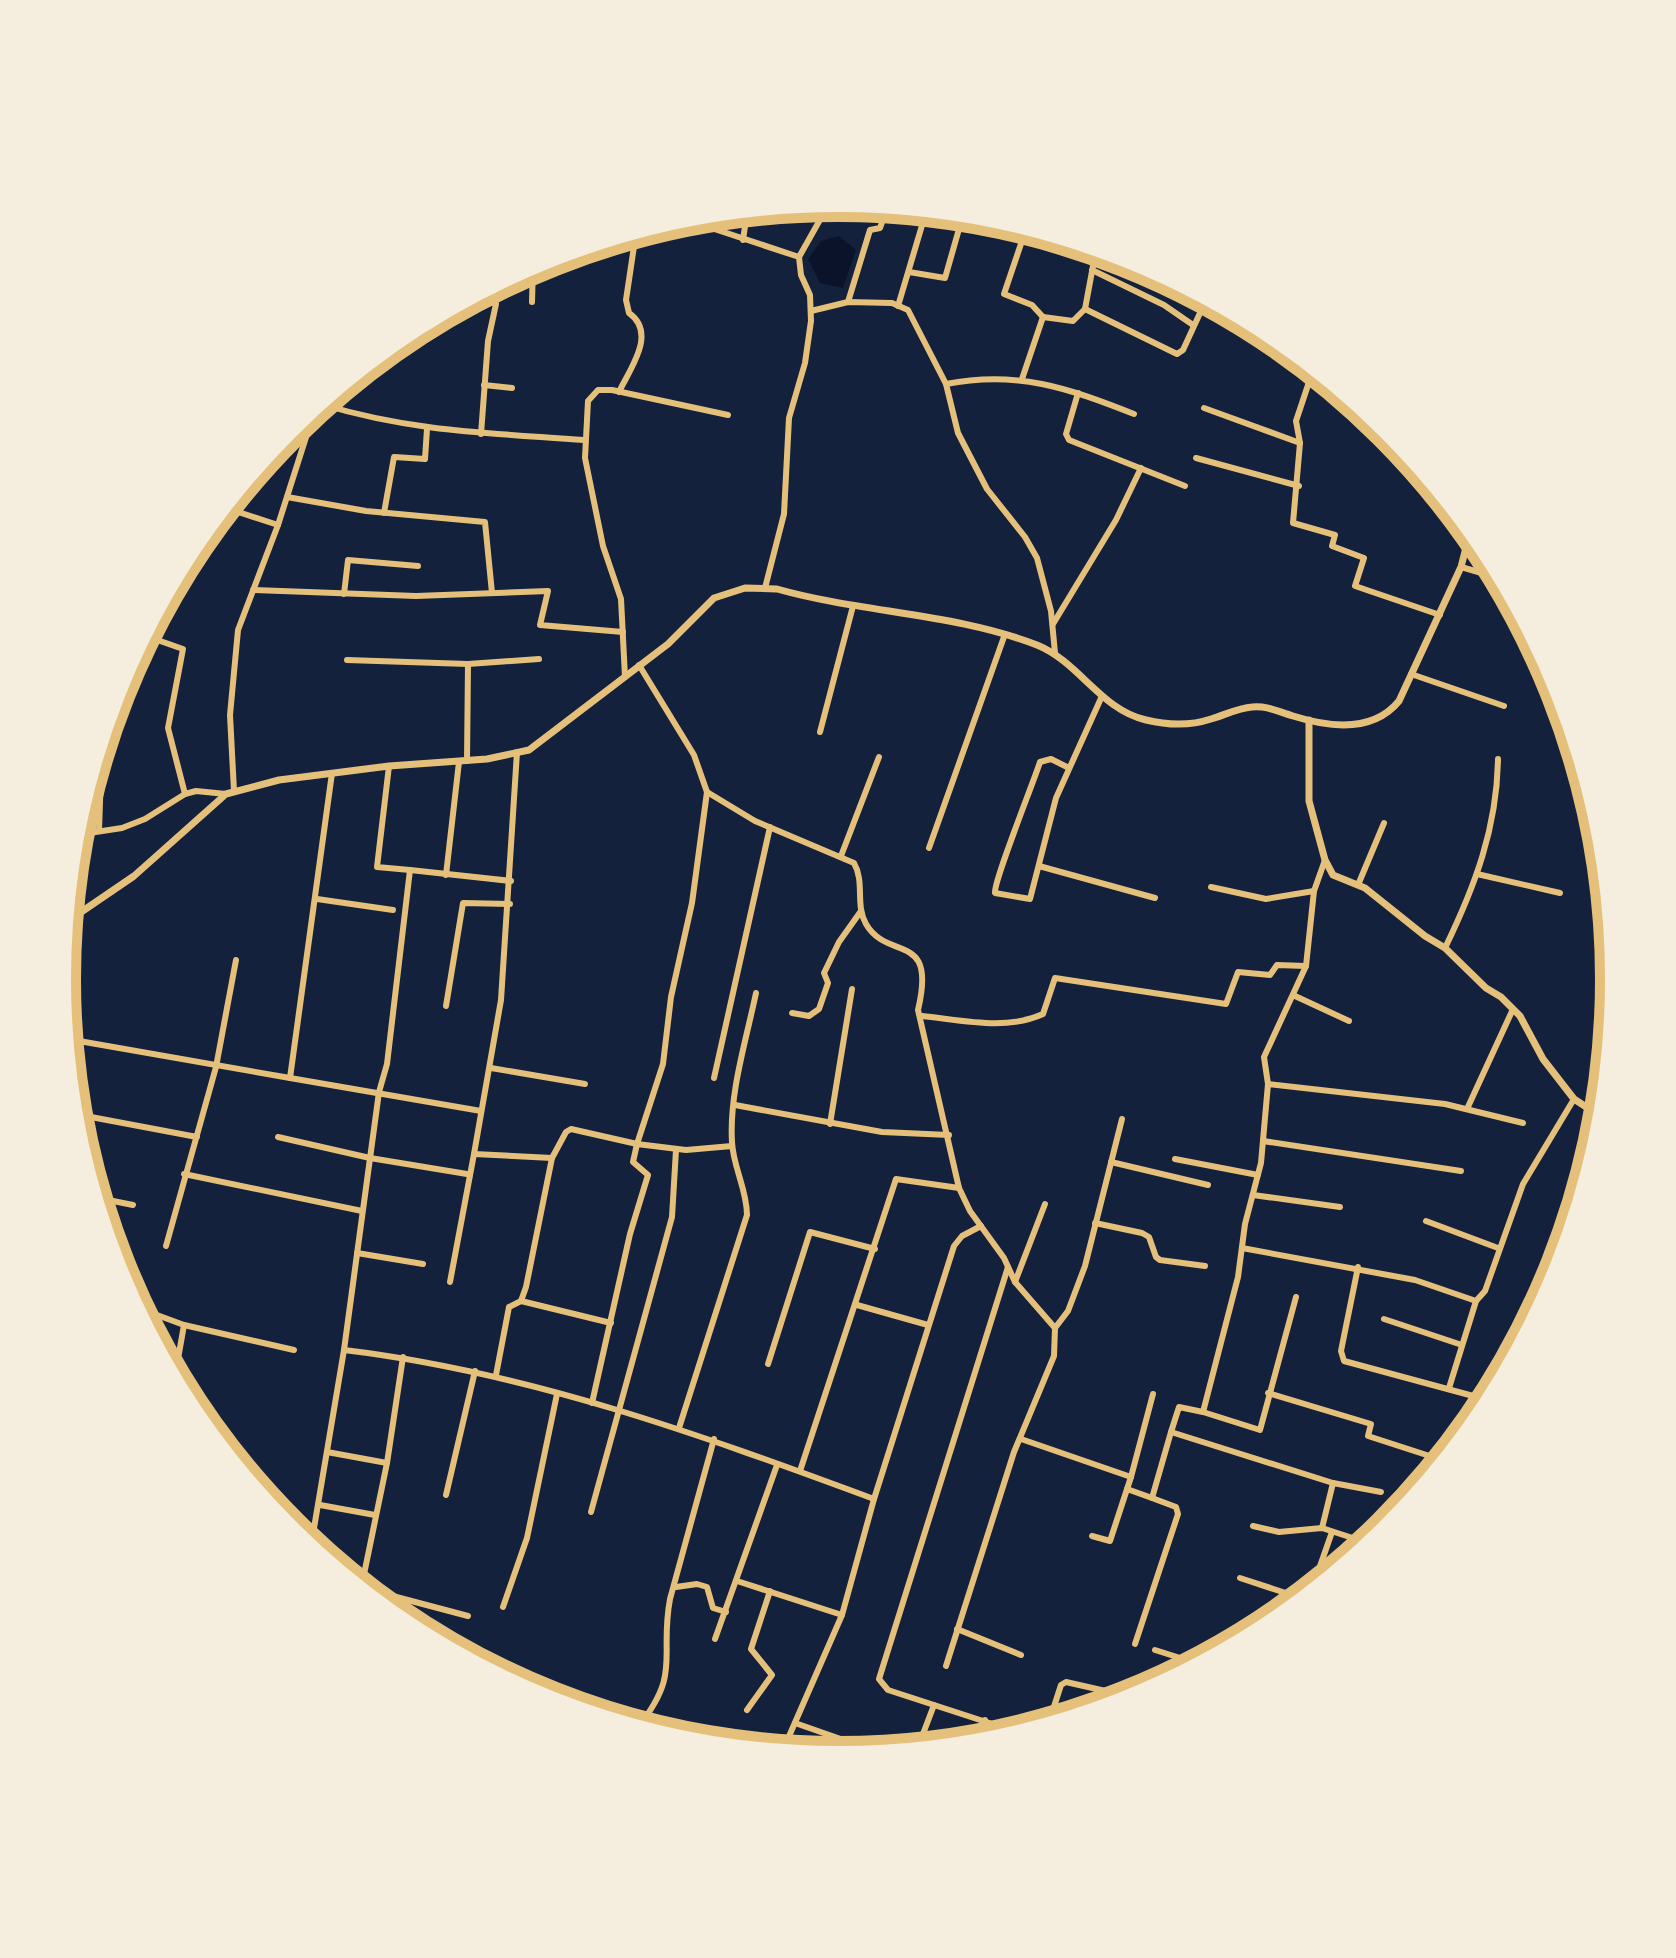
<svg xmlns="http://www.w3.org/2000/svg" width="1676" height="1958" font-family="'Space Grotesk',sans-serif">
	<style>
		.water { fill: #0b132b }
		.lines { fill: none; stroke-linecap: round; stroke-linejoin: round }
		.minor { stroke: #e5c07b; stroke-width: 6 }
		.tertiary { stroke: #e5c07b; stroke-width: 7 }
		.rim { fill: none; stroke: #e5c07b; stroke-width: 10 }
	</style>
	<rect width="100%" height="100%" fill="#14213d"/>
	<polygon class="water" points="839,236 856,250 843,288 820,283 808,259 821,241"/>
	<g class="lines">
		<g class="minor">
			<polyline points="684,219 799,257 801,275 810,295 811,321 805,363 789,418 784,514 765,588"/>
			<polyline points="1026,229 1004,294 1032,305 1043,317"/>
			<polyline points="743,240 747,212"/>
			<polyline points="799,257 821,218 824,204"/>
			<polyline points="1092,270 1164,305 1193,325"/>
			<polyline points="909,272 945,278 963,215"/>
			<polyline points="475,297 496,304 488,341 481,434"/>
			<polyline points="532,302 533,266"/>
			<polyline points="848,302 870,230 880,228 887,208"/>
			<polyline points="898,306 926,212"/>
			<polyline points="1085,309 1177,354 1183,350 1206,300"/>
			<polyline points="811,311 848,302 892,303 908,310 946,384 958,433 987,489 1025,537 1037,558 1051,611 1055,653"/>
			<polyline points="1313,370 1296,421 1300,443 1293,523 1335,535 1332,546 1364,558 1355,586 1440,615"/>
			<polyline points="1022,379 1043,317 1073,321 1085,309 1096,250"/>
			<path d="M946,384C1017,370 1068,388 1134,414"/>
			<polyline points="484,385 512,388"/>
			<path d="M619,392C631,367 657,333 629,313L626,300L636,233"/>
			<polyline points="1078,393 1066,434 1069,440 1185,486"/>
			<path d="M321,404C413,432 490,433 584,440"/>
			<polyline points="1204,408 1300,443"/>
			<polyline points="1196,458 1299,486"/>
			<polyline points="1400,463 1419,470"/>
			<polyline points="287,497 366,511 485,522 492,593"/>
			<polyline points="226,508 278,525"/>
			<polyline points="384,513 394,457 425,459 427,429"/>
			<polyline points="1461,567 1499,578"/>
			<polyline points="253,590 416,596 548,591 540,625 623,632"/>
			<polyline points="344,594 348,560 418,566"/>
			<polyline points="1053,624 1116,520 1141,468"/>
			<polyline points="146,636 183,649 168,728 185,794"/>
			<polyline points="347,660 468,664 539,659"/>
			<path d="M639,665L694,755L707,792L755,821L854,863C865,882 855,905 866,924C888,962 937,930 918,1010L959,1188L970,1211L1004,1258L1015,1282L1055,1328"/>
			<polyline points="1411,674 1504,706"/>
			<polyline points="625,677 621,599 603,546 585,458 588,401 598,390 612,390 728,415"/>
			<polyline points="820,732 853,606"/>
			<polyline points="517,752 501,1000 474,1154 552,1158 566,1132 571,1129 637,1144 663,1064 671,997 692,903 707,792"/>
			<polyline points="467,761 468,664"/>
			<path d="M389,766L377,867L410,870L387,1064L379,1092L344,1350C528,1372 701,1435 874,1499L954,1246L962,1236L981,1226"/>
			<path d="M1069,768L1051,759L1040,762C1034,781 993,883 995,893L1030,899L1056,798L1102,696"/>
			<polyline points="234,791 230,715 238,630 278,525 315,409"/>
			<polyline points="99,831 102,744"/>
			<polyline points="84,833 85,801"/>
			<polyline points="76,835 122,828 145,819 185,794 196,791 226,794"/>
			<polyline points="929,848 1005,634"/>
			<polyline points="841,856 879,757"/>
			<polyline points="1039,866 1155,898"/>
			<polyline points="410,870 511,881"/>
			<polyline points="1477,874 1560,893"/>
			<polyline points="446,875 459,762"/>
			<polyline points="1358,885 1384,823"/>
			<polyline points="1211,887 1266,899 1314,891"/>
			<polyline points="317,899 393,910"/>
			<path d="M1445,948C1475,886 1497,828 1498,759"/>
			<polyline points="1295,996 1349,1021"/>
			<polyline points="446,1006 463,903 510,904"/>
			<polyline points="792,1013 809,1016 819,1009 828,983 824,973 839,942 861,911"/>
			<path d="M922,1016C961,1020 1006,1031 1043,1014L1055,978L1226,1004L1238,972L1270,975L1277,965L1306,966"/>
			<polyline points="491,1068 585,1084"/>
			<polyline points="72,1078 79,1041 290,1078 332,773"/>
			<polyline points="290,1078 481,1111"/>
			<polyline points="714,1078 770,827"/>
			<polyline points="1268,1084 1264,1057 1306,966 1314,891 1325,860"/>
			<polyline points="735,1105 882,1132 949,1135"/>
			<polyline points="1467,1109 1513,1009"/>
			<polyline points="75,1114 197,1137"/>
			<polyline points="830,1124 852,989"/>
			<polyline points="278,1137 370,1158 467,1174"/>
			<polyline points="1263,1141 1461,1171"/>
			<polyline points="1175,1159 1258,1175"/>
			<polyline points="1111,1162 1208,1185"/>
			<polyline points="184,1174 362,1211"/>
			<polyline points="1253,1195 1340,1207"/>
			<polyline points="98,1198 133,1205"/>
			<polyline points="1426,1221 1498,1248"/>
			<polyline points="1095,1223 1142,1233 1149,1237 1156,1257 1160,1260 1205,1266"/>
			<polyline points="166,1246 216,1067 236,960"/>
			<polyline points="1242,1248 1415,1280 1476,1301 1485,1291 1523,1184 1574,1099"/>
			<polyline points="357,1253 423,1264"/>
			<polyline points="1008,1267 879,1679 888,1690 1017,1732"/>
			<polyline points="1358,1267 1341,1351 1344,1361 1488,1400"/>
			<polyline points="450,1282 474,1154"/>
			<polyline points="1015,1282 1045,1204"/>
			<polyline points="1296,1297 1260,1430 1203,1412 1238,1277 1245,1224 1261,1163 1268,1084 1445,1104 1523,1123"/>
			<polyline points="521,1301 611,1323"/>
			<polyline points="857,1305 928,1325"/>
			<polyline points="138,1308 184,1325 294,1350"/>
			<polyline points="1384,1319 1462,1345"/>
			<polyline points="403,1357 387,1463 362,1584 370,1590 468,1616"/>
			<polyline points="768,1364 810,1232 875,1249"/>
			<polyline points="496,1375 509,1307 521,1301 526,1287 552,1158"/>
			<polyline points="175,1376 184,1325"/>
			<polyline points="1449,1388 1476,1301"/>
			<polyline points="1268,1393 1371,1424 1368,1436 1442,1460"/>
			<polyline points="592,1403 630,1234 648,1175 633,1162 637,1144 686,1150 732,1146"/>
			<path d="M679,1428L747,1215C747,1189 733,1167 732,1142C729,1094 746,1041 756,993"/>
			<polyline points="1171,1432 1179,1407 1203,1412"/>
			<polyline points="1021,1439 1131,1477 1153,1394"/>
			<polyline points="327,1452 387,1463"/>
			<polyline points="800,1471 896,1179 959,1188"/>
			<polyline points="1127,1489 1152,1498"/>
			<polyline points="446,1495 475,1371"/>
			<polyline points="320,1505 375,1515"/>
			<polyline points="591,1512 672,1217 676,1150"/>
			<polyline points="1253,1526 1279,1532 1322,1528 1368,1543"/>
			<polyline points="1322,1528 1333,1483"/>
			<polyline points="1092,1536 1110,1541 1131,1477"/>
			<polyline points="301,1537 312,1540 311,1545"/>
			<polyline points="312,1540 344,1350"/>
			<polyline points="1240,1578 1301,1598"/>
			<polyline points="737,1581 842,1615"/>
			<polyline points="676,1587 697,1584 707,1587 713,1608 726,1612"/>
			<polyline points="1312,1589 1332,1532"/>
			<polyline points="503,1607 527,1538 557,1394"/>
			<polyline points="957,1629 1021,1655"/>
			<polyline points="715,1639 777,1465"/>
			<polyline points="1135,1644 1178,1514 1176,1507 1152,1498 1171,1432 1333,1483 1381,1492"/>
			<polyline points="1155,1650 1196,1663"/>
			<polyline points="946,1666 1014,1452 1054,1356 1055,1328 1068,1311 1085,1266 1122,1119"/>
			<polyline points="747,1710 772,1675 751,1649 770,1591"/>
			<polyline points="1049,1722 1061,1685 1066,1682 1132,1697"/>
			<polyline points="795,1723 875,1751"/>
			<path d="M639,1726C682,1671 659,1658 670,1599L714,1439"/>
			<polyline points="978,1741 985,1720"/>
			<polyline points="918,1747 934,1705"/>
			<polyline points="783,1750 842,1615 874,1499"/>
		</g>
		<g class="tertiary">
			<polyline points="1309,720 1309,801 1325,860 1333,875 1365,888 1425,936 1445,948 1486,988 1501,997 1520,1016 1543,1059 1574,1099 1600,1116"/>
			<path d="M68,921L134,876L226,794L279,780L389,766L487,759L529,750L668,644L714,598L745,588L777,589C862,613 955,613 1037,645C1079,662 1101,710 1146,720C1167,725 1190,726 1211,719C1225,715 1238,708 1252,707C1266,705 1279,712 1293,716C1328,727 1373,733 1399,701L1461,567L1470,532"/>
		</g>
	</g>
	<path d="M0 0H1676V1958H0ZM76 979a762 762 0 1 1 1524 0a762 762 0 1 1-1524 0Z" fill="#f5edde" fill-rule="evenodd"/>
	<path class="rim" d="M76 979a762 762 0 1 1 1524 0a762 762 0 1 1-1524 0Z"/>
</svg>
